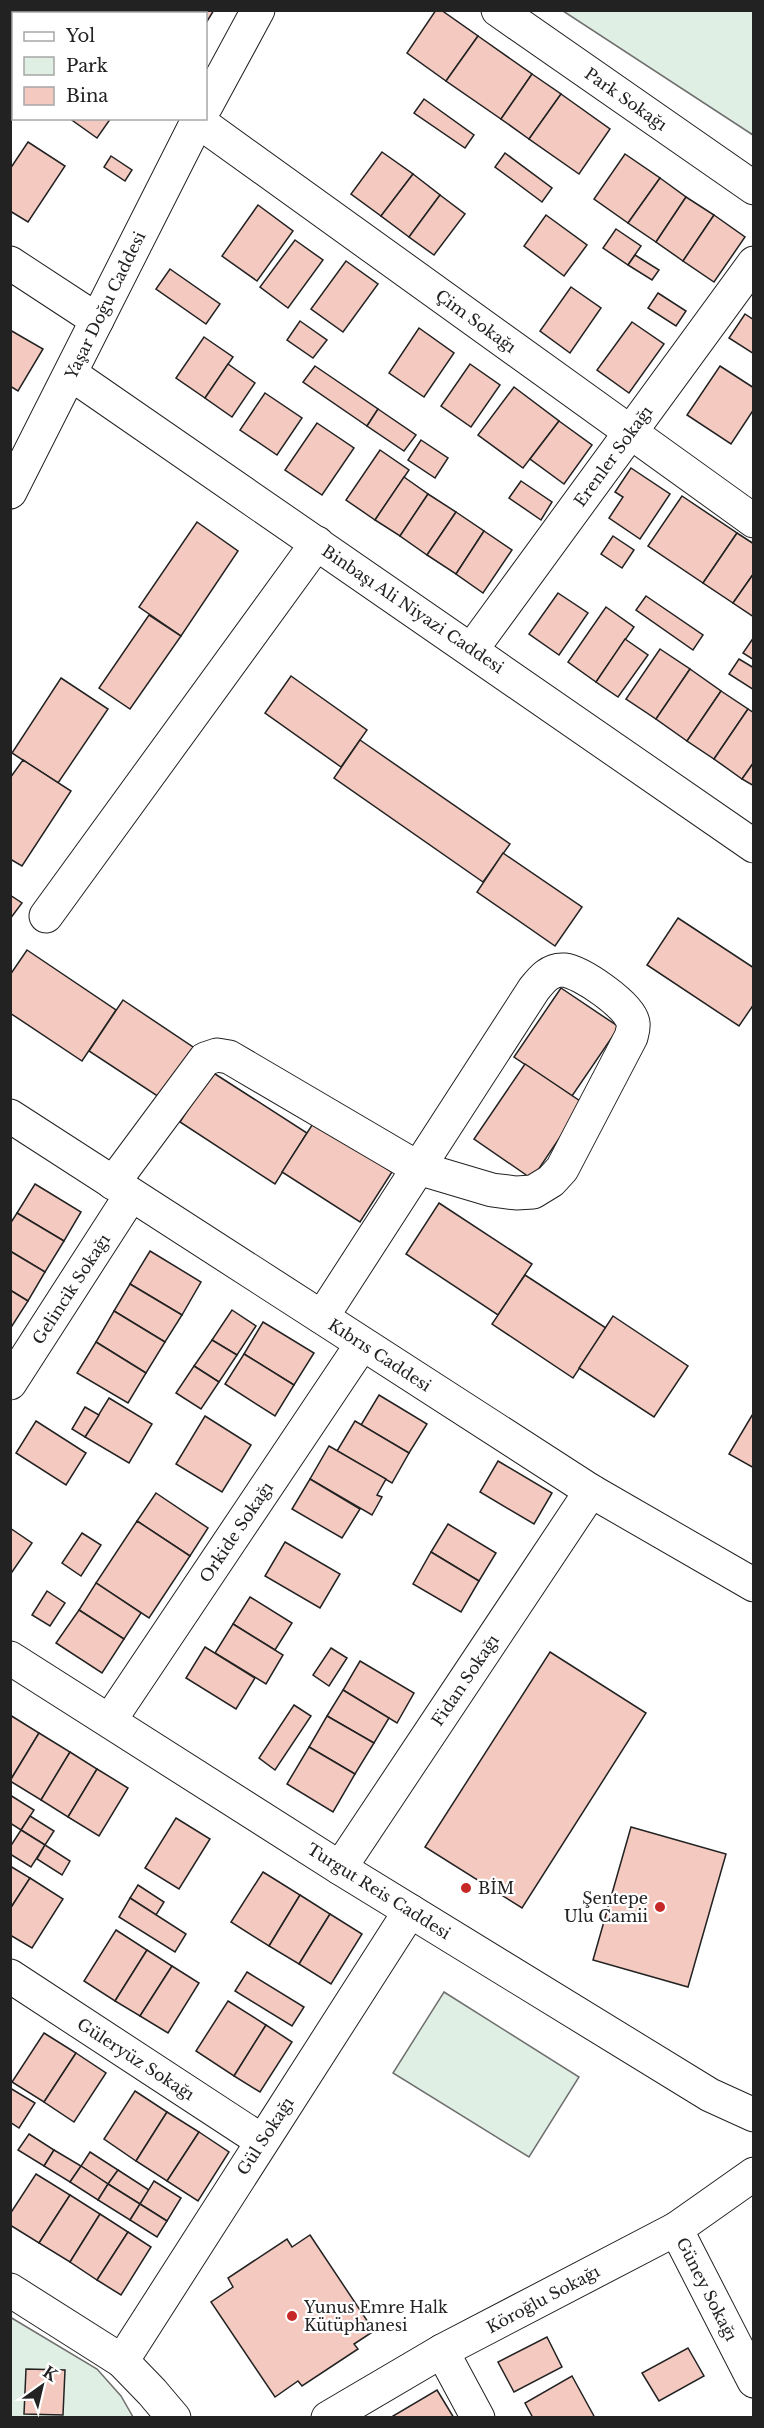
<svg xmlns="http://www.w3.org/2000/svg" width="764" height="2428" font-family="'Libre Baskerville',serif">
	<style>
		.green { fill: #e0efe3; stroke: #6f6f6f; stroke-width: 1.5 }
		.building { fill: #f3c9c0; stroke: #222; stroke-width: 1.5 }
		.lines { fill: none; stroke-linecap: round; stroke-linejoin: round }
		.minor-casing { stroke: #222; stroke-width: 35 }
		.minor { stroke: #fff; stroke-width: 33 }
		.poi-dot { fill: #c62828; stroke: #fff; stroke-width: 2 }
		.labels { text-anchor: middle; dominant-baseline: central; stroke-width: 4.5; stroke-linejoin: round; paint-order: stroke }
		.street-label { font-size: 16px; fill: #222; stroke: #fff }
		.poi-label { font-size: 16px; fill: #222; stroke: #fff; text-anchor: start }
	</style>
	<rect width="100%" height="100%" fill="#fff"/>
	<g class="green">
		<polygon points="563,11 753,11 753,135"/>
		<polygon points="444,1992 579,2077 529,2157 393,2073"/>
		<polygon points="10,2317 97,2369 121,2396 133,2417 11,2417"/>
	</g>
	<g class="building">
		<polygon points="167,10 214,10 206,23 206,14 171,14"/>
		<polygon points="436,10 441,10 478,36 446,81 407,53"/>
		<polygon points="478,36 532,74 501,119 446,81"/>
		<polygon points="532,74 561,94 529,139 501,119"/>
		<polygon points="561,94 610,129 579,174 529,139"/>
		<polygon points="424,99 474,135 465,148 414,113"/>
		<polygon points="69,118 111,118 97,138"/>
		<polygon points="28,142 65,166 28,222 10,211 10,169"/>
		<polygon points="382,152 413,174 381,216 351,194"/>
		<polygon points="505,153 552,188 542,202 495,167"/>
		<polygon points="625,154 660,178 628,223 594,199"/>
		<polygon points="111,156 132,170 125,181 104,167"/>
		<polygon points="413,174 440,195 409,237 381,216"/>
		<polygon points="660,178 686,197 656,242 628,223"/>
		<polygon points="440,195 465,214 434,255 409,237"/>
		<polygon points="686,197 714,215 683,261 656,242"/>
		<polygon points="258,205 293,231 257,281 222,256"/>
		<polygon points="546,215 587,245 564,276 524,246"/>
		<polygon points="714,215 745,237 714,282 683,261"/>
		<polygon points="616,229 641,246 628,265 603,248"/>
		<polygon points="295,240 323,260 288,308 260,287"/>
		<polygon points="635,255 659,270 652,280 628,265"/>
		<polygon points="346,261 378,284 343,332 311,309"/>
		<polygon points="170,269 220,304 206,324 156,289"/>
		<polygon points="571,287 601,308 570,353 540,331"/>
		<polygon points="658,293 686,311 676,326 648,308"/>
		<polygon points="745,314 754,320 754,354 729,338"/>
		<polygon points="300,321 327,340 313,358 287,340"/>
		<polygon points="632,322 664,344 629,393 597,370"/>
		<polygon points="419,328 454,353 424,397 389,373"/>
		<polygon points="10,330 43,349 18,391 10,386"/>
		<polygon points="204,337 233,357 205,398 176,378"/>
		<polygon points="228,364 255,383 232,417 205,398"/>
		<polygon points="470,364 500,385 471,427 441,406"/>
		<polygon points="315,366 378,409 367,426 303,382"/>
		<polygon points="720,366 754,388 754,409 731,444 687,415"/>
		<polygon points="514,387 559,421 523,468 478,435"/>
		<polygon points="265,393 302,418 277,455 240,430"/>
		<polygon points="378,409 416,435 404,451 367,426"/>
		<polygon points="559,421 592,445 564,484 530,459"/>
		<polygon points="317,423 354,448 322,495 285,470"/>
		<polygon points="421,440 448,458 435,478 408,460"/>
		<polygon points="380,450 409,470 375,520 346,500"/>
		<polygon points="631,468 670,494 640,539 609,518 623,497 615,492"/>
		<polygon points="404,477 428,494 400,536 375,520"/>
		<polygon points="521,481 552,502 541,520 509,498"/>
		<polygon points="428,494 456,512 427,555 400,536"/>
		<polygon points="682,496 737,533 703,583 648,546"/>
		<polygon points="456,512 484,531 456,574 427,555"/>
		<polygon points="197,522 238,551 181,636 139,607"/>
		<polygon points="484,531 512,550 483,593 456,574"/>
		<polygon points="737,533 754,544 754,573 733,603 703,583"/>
		<polygon points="613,536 634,550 622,568 601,554"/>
		<polygon points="754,573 754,617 733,603"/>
		<polygon points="558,593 588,613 559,655 529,634"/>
		<polygon points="646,596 703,635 693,650 636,610"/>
		<polygon points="606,607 634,627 596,682 568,662"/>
		<polygon points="149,615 181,636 130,709 99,688"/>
		<polygon points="754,637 754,660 743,653"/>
		<polygon points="625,639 648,655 618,697 596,682"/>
		<polygon points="660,649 690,669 656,719 626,699"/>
		<polygon points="739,659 754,668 754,690 729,674"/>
		<polygon points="690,669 721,691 687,741 656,719"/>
		<polygon points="291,676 367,730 341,767 265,713"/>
		<polygon points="61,678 108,709 58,783 12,753"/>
		<polygon points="721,691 748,709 714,759 687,741"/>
		<polygon points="748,709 754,713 754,762 742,779 714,759"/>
		<polygon points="360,740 510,844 483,882 334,778"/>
		<polygon points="23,760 71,791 22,866 10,859 10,778"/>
		<polygon points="754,762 754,786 742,779"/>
		<polygon points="503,853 582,907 555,946 477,892"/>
		<polygon points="10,895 22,903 10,919"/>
		<polygon points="678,918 754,968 754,1004 739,1026 647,965"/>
		<polygon points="27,950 116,1010 82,1061 10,1013 10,975"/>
		<polygon points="561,988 619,1027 572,1096 514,1057"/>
		<polygon points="123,1000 196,1049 162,1099 89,1051"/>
		<polygon points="525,1064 583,1103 532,1179 474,1139"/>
		<polygon points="212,1072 307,1133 275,1184 180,1122"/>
		<polygon points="314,1122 392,1172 360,1222 282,1172"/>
		<polygon points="35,1184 81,1212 64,1241 17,1213"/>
		<polygon points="439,1203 532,1264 498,1315 406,1254"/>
		<polygon points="17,1213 64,1241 45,1272 10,1251 10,1224"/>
		<polygon points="10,1251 45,1272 28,1301 10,1290"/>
		<polygon points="150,1251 201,1282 182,1315 130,1284"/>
		<polygon points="525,1275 606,1328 573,1378 492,1324"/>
		<polygon points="130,1284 182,1315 165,1342 114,1311"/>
		<polygon points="10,1290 28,1301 10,1329"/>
		<polygon points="232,1310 256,1326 237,1355 212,1340"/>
		<polygon points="114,1311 165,1342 146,1373 96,1342"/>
		<polygon points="613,1316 688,1366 654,1417 579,1368"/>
		<polygon points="263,1322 314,1353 294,1385 244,1354"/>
		<polygon points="212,1340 237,1355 219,1382 194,1366"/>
		<polygon points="96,1342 146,1373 128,1403 77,1373"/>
		<polygon points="244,1354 294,1385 275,1416 225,1384"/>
		<polygon points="194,1366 219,1382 201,1409 176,1393"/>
		<polygon points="379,1395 427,1424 409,1453 361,1425"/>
		<polygon points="109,1398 152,1424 129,1463 85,1437"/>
		<polygon points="85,1407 99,1415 85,1437 72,1429"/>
		<polygon points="754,1412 754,1468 729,1454"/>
		<polygon points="205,1416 251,1445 222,1492 176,1464"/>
		<polygon points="36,1421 86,1453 66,1485 16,1453"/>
		<polygon points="355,1421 409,1453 392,1483 337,1451"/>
		<polygon points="329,1446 386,1479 377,1495 382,1497 372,1515 310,1479"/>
		<polygon points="498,1461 552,1493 534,1524 480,1492"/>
		<polygon points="310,1479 360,1509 342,1538 292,1509"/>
		<polygon points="156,1493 208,1528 190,1556 137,1521"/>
		<polygon points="137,1521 190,1556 149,1618 96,1583"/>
		<polygon points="448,1524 496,1553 479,1581 431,1552"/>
		<polygon points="10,1528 32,1543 12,1572 10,1571"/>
		<polygon points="82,1533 101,1545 81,1576 62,1563"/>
		<polygon points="285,1542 340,1574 320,1608 265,1576"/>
		<polygon points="431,1552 479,1581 461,1612 413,1584"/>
		<polygon points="96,1583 141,1613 124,1639 79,1610"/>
		<polygon points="47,1591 65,1603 50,1626 32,1615"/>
		<polygon points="250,1597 292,1623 275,1650 233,1624"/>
		<polygon points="79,1610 124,1639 102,1673 56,1643"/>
		<polygon points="233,1624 283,1655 266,1684 215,1653"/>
		<polygon points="205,1647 255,1678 236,1709 186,1678"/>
		<polygon points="331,1648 347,1658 329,1686 313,1675"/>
		<polygon points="550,1652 646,1713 522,1908 425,1847"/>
		<polygon points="360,1661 414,1693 397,1723 343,1690"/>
		<polygon points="343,1690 389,1718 374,1743 327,1716"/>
		<polygon points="294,1705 311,1716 275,1770 259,1758"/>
		<polygon points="10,1715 39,1733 11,1779 10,1778"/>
		<polygon points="327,1716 374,1743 355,1774 309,1747"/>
		<polygon points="39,1733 70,1752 41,1800 10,1781"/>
		<polygon points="309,1747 355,1774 333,1812 287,1784"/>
		<polygon points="70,1752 97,1769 68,1817 41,1800"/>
		<polygon points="97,1769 128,1788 99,1836 68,1817"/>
		<polygon points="10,1795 34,1810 21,1830 10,1823"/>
		<polygon points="30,1816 54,1831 45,1845 21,1830"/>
		<polygon points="176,1818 210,1839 179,1889 145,1868"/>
		<polygon points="631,1827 726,1854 688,1987 593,1960"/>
		<polygon points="21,1830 45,1845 31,1867 10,1854 10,1847"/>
		<polygon points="45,1845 70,1861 62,1875 37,1859"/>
		<polygon points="10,1866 30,1878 10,1909"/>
		<polygon points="263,1872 300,1895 269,1946 231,1922"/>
		<polygon points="30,1878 63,1899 32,1948 10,1935 10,1909"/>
		<polygon points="138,1885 164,1902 156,1915 130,1898"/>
		<polygon points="300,1895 330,1914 299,1964 269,1946"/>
		<polygon points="130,1898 186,1934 175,1952 119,1917"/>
		<polygon points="330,1914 362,1934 331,1984 299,1964"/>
		<polygon points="116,1930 147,1950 115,2001 84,1981"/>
		<polygon points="147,1950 172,1966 140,2016 115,2001"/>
		<polygon points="172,1966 199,1983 168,2033 140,2016"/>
		<polygon points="247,1972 304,2007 292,2026 235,1991"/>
		<polygon points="228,2001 266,2025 234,2076 196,2051"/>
		<polygon points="266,2025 292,2042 260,2092 234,2076"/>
		<polygon points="44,2033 76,2053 44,2102 12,2082"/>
		<polygon points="76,2053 106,2073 74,2122 44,2102"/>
		<polygon points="10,2088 35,2103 19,2128 10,2122"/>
		<polygon points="135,2091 167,2112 136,2161 104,2139"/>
		<polygon points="167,2112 199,2132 167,2181 136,2161"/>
		<polygon points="199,2132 229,2152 198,2201 167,2181"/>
		<polygon points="29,2134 54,2150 44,2166 18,2150"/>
		<polygon points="54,2150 81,2166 70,2182 44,2166"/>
		<polygon points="90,2152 118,2170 108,2184 81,2166"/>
		<polygon points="81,2166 108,2184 98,2200 70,2182"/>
		<polygon points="118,2170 149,2190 140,2204 108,2184"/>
		<polygon points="36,2174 70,2195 39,2243 10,2225 10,2214"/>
		<polygon points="154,2181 181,2198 167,2221 140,2204"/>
		<polygon points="108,2184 140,2204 130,2220 98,2200"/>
		<polygon points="70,2195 100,2214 70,2262 39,2243"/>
		<polygon points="140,2204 167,2221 157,2237 130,2220"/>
		<polygon points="100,2214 128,2232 97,2280 70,2262"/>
		<polygon points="128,2232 151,2247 121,2295 97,2280"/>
		<polygon points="310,2235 374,2331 354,2344 358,2349 302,2386 298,2381 275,2397 211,2302 233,2287 228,2278 287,2239 292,2247"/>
		<polygon points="547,2337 562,2367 514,2392 498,2362"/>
		<polygon points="688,2348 704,2376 659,2401 642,2373"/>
		<polygon points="26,2369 65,2370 63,2415 24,2414"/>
		<polygon points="572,2376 595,2418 533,2418 525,2403"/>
		<polygon points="437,2390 454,2418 394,2418 393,2416"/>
	</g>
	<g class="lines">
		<g class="minor-casing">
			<g id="minor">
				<polyline points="109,10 113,14"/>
				<polyline points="498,10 754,188"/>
				<polyline points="206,106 258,10"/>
				<polyline points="198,121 754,521"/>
				<polyline points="10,263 97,320"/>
				<polyline points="71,374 754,846"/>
				<polyline points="10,492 199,118"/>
				<polyline points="472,649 754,263"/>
				<polyline points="46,916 317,543"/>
				<polyline points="10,1116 591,1491 754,1585"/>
				<path d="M113,1183L205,1059L217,1055L229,1057L418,1168L492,1190L516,1193L533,1192L551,1181L562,1169L631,1037C632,1033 634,1027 633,1023C631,1006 581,972 564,970C550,969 542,979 534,989L322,1317"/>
				<polyline points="10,1383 131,1195"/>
				<polyline points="10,1658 340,1868 710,2095 754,2115"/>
				<polyline points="110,1720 362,1344"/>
				<polyline points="340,1868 591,1491"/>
				<polyline points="10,1976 262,2141"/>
				<polyline points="676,2229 754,2381"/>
				<polyline points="10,2290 122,2361 152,2392 174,2418"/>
				<polyline points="442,2351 478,2418"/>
				<polyline points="122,2361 410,1911"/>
				<polyline points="328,2418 442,2351 676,2229 754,2174"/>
			</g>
		</g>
		<use href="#minor" class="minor"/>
	</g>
	<g class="poi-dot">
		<circle cx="466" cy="1888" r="6"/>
		<circle cx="660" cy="1907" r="6"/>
		<circle cx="292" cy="2316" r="6"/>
	</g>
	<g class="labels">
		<g class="street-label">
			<text transform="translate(626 99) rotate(35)">Park Sokağı</text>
			<text transform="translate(105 305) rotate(-64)">Yaşar Doğu Caddesi</text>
			<text transform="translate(476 321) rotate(36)">Çim Sokağı</text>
			<text transform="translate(613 456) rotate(-54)">Erenler Sokağı</text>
			<text transform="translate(413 609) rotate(34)">Binbaşı Ali Niyazi Caddesi</text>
			<text transform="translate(71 1289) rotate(-57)">Gelincik Sokağı</text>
			<text transform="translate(380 1355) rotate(33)">Kıbrıs Caddesi</text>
			<text transform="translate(236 1532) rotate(-56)">Orkide Sokağı</text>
			<text transform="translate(465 1680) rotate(-56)">Fidan Sokağı</text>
			<text transform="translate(379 1891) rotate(32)">Turgut Reis Caddesi</text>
			<text transform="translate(136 2059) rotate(33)">Güleryüz Sokağı</text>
			<text transform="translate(265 2136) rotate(-57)">Gül Sokağı</text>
			<text transform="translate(707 2289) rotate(63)">Güney Sokağı</text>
			<text transform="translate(543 2299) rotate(-28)">Köroğlu Sokağı</text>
		</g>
		<g class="poi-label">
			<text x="478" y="1888">BİM</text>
			<text x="648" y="1898" text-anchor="end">Şentepe<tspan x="648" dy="18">Ulu Camii</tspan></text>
			<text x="304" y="2307">Yunus Emre Halk<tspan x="304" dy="18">Kütüphanesi</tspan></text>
		</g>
	</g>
	<rect width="764" height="2428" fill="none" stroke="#222222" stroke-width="24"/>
	<rect x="12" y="12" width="195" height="108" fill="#ffffff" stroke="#a7a7a7" stroke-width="1.5"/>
	<rect x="24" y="32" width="30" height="9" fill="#ffffff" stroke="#a7a7a7" stroke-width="1.5"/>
	<text x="66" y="42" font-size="18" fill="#222222">Yol</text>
	<rect x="24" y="57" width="30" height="18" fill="#e0efe3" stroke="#a7a7a7" stroke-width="1.5"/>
	<text x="66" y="72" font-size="18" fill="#222222">Park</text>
	<rect x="24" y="87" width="30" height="18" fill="#f3c9c0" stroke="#a7a7a7" stroke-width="1.5"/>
	<text x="66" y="102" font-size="18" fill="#222222">Bina</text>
	<g transform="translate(42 2386) rotate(34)" stroke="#ffffff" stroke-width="4.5" paint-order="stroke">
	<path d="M0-4.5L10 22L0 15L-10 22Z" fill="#222222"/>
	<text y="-9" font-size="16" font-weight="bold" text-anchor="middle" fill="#222222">K</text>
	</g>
</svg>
